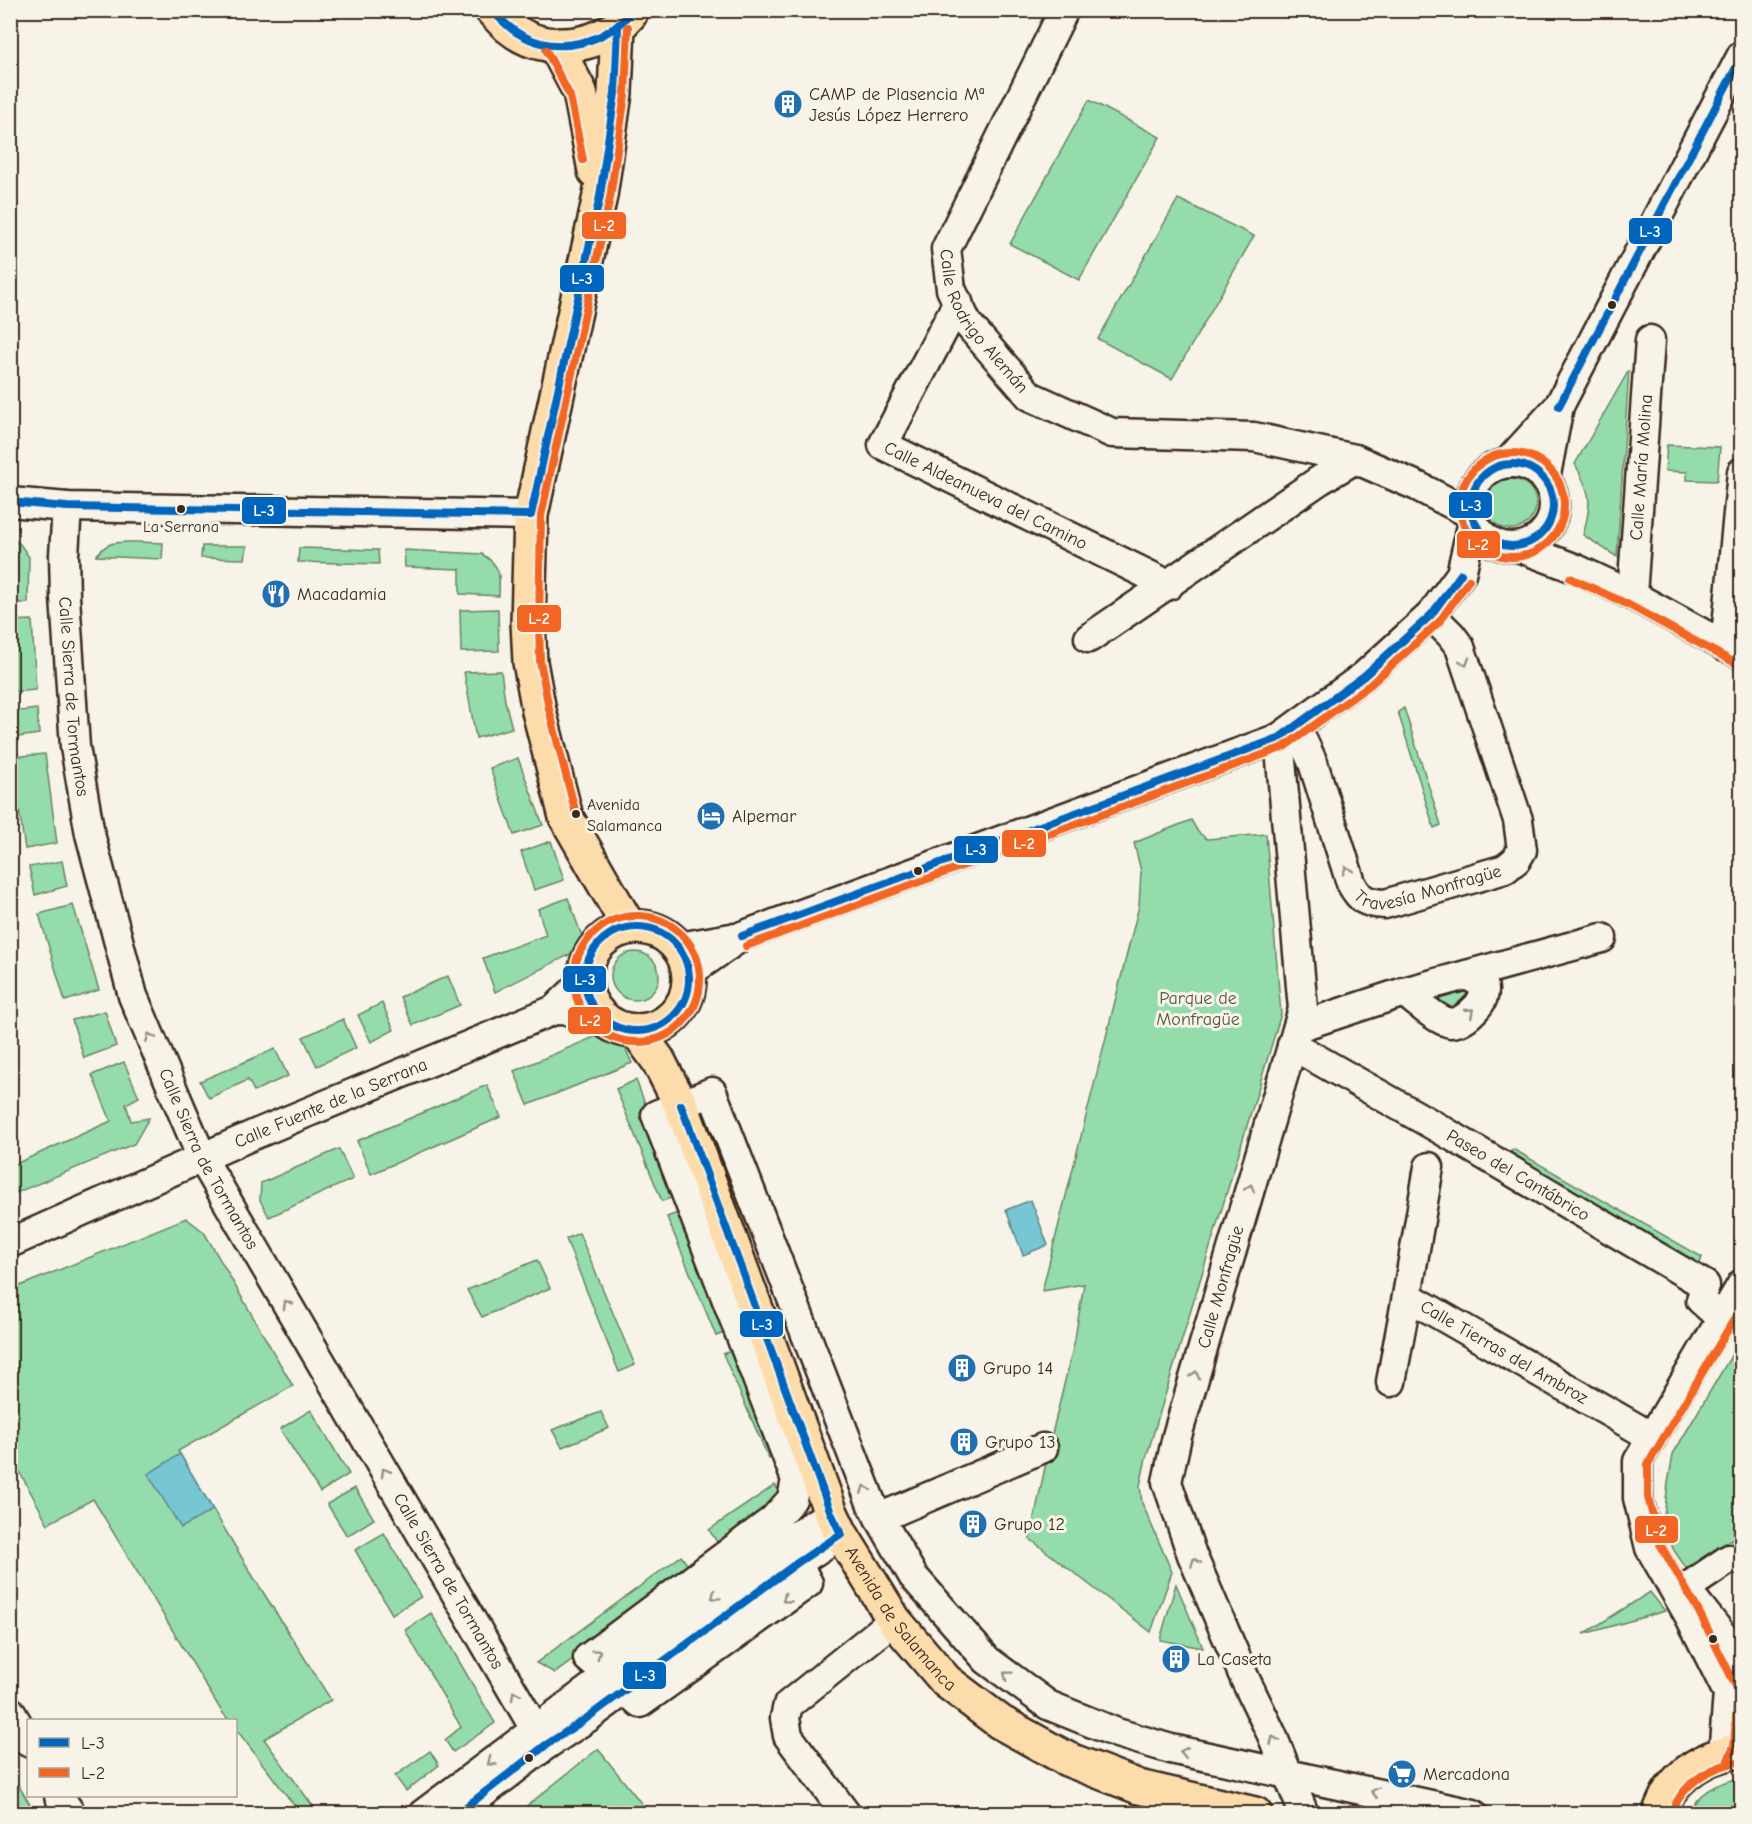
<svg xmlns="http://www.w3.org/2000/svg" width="1752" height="1824" font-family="'Comic Neue',sans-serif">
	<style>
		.green { fill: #94dcab; stroke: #688364; stroke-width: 1.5 }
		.water { fill: #77c6d4; stroke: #5f888b; stroke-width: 1.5 }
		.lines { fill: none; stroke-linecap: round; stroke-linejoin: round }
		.minor-casing { stroke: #3b2a1e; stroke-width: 33 }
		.major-casing { stroke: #3b2a1e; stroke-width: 38 }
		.minor { stroke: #f7f3e8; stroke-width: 28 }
		.major { stroke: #fddcac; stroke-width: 33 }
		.bus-1-casing { stroke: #f7f3e8; stroke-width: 12 }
		.bus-2-casing { stroke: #f7f3e8; stroke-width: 12 }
		.bus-1 { stroke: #0065bd; stroke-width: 8 }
		.bus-2 { stroke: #f26522; stroke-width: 8 }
		.oneway { stroke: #998e83 }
		.bus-dot { fill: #3b2a1e; stroke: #f7f3e8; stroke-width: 2 }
		.labels { text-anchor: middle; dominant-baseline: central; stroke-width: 6; stroke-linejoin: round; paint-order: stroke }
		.bus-label { font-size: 16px; fill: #3b2a1e; stroke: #f7f3e8 }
		.poi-label { font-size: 18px; fill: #3b2a1e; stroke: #f7f3e8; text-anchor: start }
		.street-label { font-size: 18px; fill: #3b2a1e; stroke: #f7f3e8 }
		.park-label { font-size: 18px; fill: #515641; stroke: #f7f3e8 }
		.line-badge { stroke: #f7f3e8; stroke-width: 2 }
		.badge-label { font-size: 16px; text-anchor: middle; font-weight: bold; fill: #fff }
	</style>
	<rect width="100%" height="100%" fill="#f7f3e8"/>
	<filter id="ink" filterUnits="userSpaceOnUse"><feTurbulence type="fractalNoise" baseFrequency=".0167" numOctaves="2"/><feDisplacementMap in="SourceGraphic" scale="12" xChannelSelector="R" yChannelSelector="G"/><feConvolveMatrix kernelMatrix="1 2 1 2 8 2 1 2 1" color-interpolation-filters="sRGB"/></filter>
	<g filter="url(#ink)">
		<g class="green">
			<polygon points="1089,100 1160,137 1079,280 1010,244"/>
			<polygon points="1178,199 1254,236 1172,379 1098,339"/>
			<path d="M1629,370L1617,557L1583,535C1592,502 1592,495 1575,464Z"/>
			<polygon points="1667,445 1720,447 1717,481 1687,480 1687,472 1665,471"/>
			<circle cx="1511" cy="504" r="25"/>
			<polygon points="10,537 20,544 29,557 28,603 11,603"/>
			<path d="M137,542L163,543L162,559L96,556C108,540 119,542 137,542Z"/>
			<polygon points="202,546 247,546 245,559 201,558"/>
			<polygon points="299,548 378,550 379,564 298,562"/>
			<path d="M404,550L482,554C501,566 500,575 499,596L460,594V569L405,567Z"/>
			<polygon points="498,609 499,651 461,652 460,610"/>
			<polygon points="32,620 36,690 11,692 11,621"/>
			<polygon points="501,671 505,701 512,728 476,738 464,672"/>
			<polygon points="1404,708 1441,825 1434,828 1398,712"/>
			<polygon points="37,709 39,734 11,738 11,712"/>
			<polygon points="45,754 57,843 25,849 11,757"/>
			<polygon points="518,758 543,825 514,835 490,768"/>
			<polygon points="1191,820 1198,832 1207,839 1266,834 1281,1014 1146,1458 1140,1486 1142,1503 1172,1572 1151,1632 1030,1539 1052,1434 1074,1344 1084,1284 1042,1291 1139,906 1141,871 1134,843"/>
			<polygon points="551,841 564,880 534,890 521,852"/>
			<polygon points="62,861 67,886 35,895 29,867"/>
			<polygon points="568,898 583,939 571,954 495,992 483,958 546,935 538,909"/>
			<polygon points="73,905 99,990 65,1001 39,914"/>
			<circle cx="635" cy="976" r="24"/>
			<polygon points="448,976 460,1005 413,1025 400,997"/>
			<polygon points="1473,986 1457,1015 1420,995"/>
			<polygon points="382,1003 394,1030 371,1042 358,1015"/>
			<polygon points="105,1011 116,1046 84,1058 72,1020"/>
			<polygon points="343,1019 356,1048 317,1066 303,1037"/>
			<polygon points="606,1032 625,1048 632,1063 528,1105 514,1071"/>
			<polygon points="275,1049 288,1076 254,1091 248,1080 209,1098 200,1081"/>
			<polygon points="124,1062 139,1097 126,1104 131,1121 149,1118 134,1144 11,1195 11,1166 111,1121 92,1075"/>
			<polygon points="636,1080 680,1195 662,1201 616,1089"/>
			<polygon points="487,1085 501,1117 371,1174 357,1141"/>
			<polygon points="339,1149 353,1179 269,1217 260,1200 261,1183"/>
			<polygon points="1513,1149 1702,1257 1698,1270 1506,1160"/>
			<polygon points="686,1210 730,1331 716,1336 667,1217"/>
			<polygon points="186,1218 204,1232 293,1386 178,1451 251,1573 331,1700 264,1739 318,1813 300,1813 236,1729 236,1720 229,1720 222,1712 93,1499 48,1524 11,1456 10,1290"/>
			<polygon points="579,1233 635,1365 619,1372 566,1239"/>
			<polygon points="537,1260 550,1288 482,1317 467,1290"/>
			<polygon points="1741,1339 1741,1533 1686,1568 1673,1549 1664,1517 1668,1483 1673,1454"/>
			<polygon points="736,1349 777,1456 769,1459 723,1354"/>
			<polygon points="311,1410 349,1474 320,1492 280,1429"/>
			<polygon points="601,1412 609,1428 562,1447 552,1430"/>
			<polygon points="775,1485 786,1502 721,1548 709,1530"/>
			<polygon points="355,1488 374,1519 347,1536 327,1504"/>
			<polygon points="384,1533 421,1597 392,1614 355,1550"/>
			<polygon points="681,1556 693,1572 555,1673 536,1663"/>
			<polygon points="1176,1584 1203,1648 1160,1640"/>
			<polygon points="1650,1592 1665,1611 1584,1634"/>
			<polygon points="431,1613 495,1723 453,1752 445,1740 461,1727 405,1630"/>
			<polygon points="598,1749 649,1813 518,1813"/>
			<polygon points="430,1751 439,1765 406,1791 395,1776"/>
			<polygon points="11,1773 35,1813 11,1813"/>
			<path d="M1741,1778V1813H1689C1698,1791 1719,1782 1741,1778Z"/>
		</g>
		<g class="water">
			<polygon points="1031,1200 1048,1245 1023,1255 1006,1210"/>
			<polygon points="180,1454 213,1510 181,1528 148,1474"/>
		</g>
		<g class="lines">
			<g class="minor-casing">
				<g id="minor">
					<path id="s1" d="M1064,10L946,249L951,289L967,323L1030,396L1112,433L1254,437L1355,459L1417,486L1471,514"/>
					<path id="s2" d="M958,302L883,445L1169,585"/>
					<polyline points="1507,463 1559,406 1742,55"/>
					<circle cx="1512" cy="505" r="42"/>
					<polyline points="1545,480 1559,406"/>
					<polyline points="10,502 67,507 531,515"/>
					<path id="s3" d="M67,507L64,555L65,597L75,747L90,834L133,996L202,1158L535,1729L546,1745"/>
					<polyline points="1518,547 1574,568 1632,595 1742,655"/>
					<path id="s4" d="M1632,595L1650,340"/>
					<polyline points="1089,638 1320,480 1355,459"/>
					<polyline points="1725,647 1742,472"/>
					<path id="s5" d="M1296,726L1313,763L1351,883C1360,900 1366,903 1385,904L1505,869L1516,860L1522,850L1518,820L1460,647L1451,635L1431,615"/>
					<polyline points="1279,738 1303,1009 1177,1436 1167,1482 1192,1555 1245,1679 1272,1735 1304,1814"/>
					<polyline points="679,947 731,938"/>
					<polyline points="690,972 742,936 1279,738 1364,676 1431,615 1461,574 1473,521"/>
					<path d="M1404,992C1414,1000 1439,1022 1451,1023C1461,1023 1469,1015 1475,1009C1482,1002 1486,993 1483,984L1467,975"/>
					<polyline points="554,1010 596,1011"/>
					<polyline points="1298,1027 1404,992 1602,938"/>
					<path id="s6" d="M1292,1045L1440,1129L1705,1285L1701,1300L1722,1319"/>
					<path id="s7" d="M1429,1167L1407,1296L1652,1437"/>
					<path id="s8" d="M10,1243L253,1135L554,1010L584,981"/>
					<polyline points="1391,1382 1407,1296"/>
					<polyline points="879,1518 1043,1448"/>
					<polyline points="773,1520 808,1583 640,1703 588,1658 773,1520 792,1499 796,1480 656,1115 712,1092 872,1505 913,1576 987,1660 1048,1705 1117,1733 1171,1749 1473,1814"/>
					<polyline points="1686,1588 1729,1559 1742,1560"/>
					<polyline points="1696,1602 1742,1660"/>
					<polyline points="10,1711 28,1742"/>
					<polyline points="1719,1754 1724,1744 1728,1693 1690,1617 1650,1548 1638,1498 1638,1461 1742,1284"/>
					<polyline points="59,1796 71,1814"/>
					<polyline points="423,1814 786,1542 831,1513"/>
					<polyline points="456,1814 546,1745 587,1718 797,1563 841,1534"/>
					<polyline points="846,1814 788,1736 785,1718 788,1705 894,1620"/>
				</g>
			</g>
			<g class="major-casing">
				<g id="major">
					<path d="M492,10C498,16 503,22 509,27C539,52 586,50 617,27C622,24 626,18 630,14"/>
					<polyline points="618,27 615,93 600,196 531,515 528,622 530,662 539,711 566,817 629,927"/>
					<polyline points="555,45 580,92 595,171"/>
					<circle cx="637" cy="979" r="52"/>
					<path id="s9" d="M637,1031L658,1060L681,1105L831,1513L841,1534L894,1620L946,1681L1000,1722L1067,1759L1139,1787L1255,1814"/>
					<path d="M1659,1814C1663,1805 1666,1795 1672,1788C1690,1765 1713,1755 1742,1750"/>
				</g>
			</g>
			<use href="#minor" class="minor"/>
			<use href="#major" class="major"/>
			<g class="bus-1-casing">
				<g id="bus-1">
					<path d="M492,10C501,20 510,29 521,35C559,56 606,43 633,10"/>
					<polyline points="1559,406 1742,56"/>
					<circle cx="1512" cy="505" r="41"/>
					<polyline points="10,502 67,507 531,515 600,196 615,93 618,27"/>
					<circle cx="637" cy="979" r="52"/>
					<polyline points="742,936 1279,738 1364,676 1431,615 1461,574"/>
					<polyline points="457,1814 546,1745 587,1718 797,1563 841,1534 831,1513 681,1105"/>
				</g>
			</g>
			<g class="bus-2-casing">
				<g id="bus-2">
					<polyline points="546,50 570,96 583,160"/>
					<circle cx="1512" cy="505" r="52"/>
					<polyline points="1570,578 1627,604 1737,664"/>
					<polyline points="576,814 549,709 540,661 539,622 541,516 610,198 625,95 628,27"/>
					<circle cx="637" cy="979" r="63"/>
					<polyline points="746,946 1284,747 1371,684 1439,622 1469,580"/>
					<polyline points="1728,1759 1734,1746 1738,1690 1699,1612 1660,1544 1648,1497 1648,1464 1742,1306"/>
					<path d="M1671,1814C1683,1782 1709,1767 1742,1761"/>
				</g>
			</g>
			<use href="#bus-1" class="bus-1"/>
			<use href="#bus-2" class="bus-2"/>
		</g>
		<defs><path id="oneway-chevron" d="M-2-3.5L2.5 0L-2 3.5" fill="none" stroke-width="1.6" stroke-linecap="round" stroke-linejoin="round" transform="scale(1.5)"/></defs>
		<g class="oneway">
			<use href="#oneway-chevron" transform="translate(1465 662) rotate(72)"/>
			<use href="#oneway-chevron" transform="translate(1347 870) rotate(-108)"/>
			<use href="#oneway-chevron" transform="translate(1470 1012) rotate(-41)"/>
			<use href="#oneway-chevron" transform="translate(150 1037) rotate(-113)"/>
			<use href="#oneway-chevron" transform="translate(1250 1188) rotate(-74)"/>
			<use href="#oneway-chevron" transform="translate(287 1304) rotate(-120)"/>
			<use href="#oneway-chevron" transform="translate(1195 1375) rotate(-74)"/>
			<use href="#oneway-chevron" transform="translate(385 1472) rotate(-120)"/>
			<use href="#oneway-chevron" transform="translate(865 1489) rotate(-111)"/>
			<use href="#oneway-chevron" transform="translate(1195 1562) rotate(-112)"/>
			<use href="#oneway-chevron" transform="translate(715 1596) rotate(143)"/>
			<use href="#oneway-chevron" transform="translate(786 1599) rotate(144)"/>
			<use href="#oneway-chevron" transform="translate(597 1653) rotate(-37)"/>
			<use href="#oneway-chevron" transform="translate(1007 1675) rotate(-143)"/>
			<use href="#oneway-chevron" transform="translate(515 1695) rotate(-120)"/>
			<use href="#oneway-chevron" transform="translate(1274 1740) rotate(-114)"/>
			<use href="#oneway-chevron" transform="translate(1184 1752) rotate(-168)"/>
			<use href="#oneway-chevron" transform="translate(491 1762) rotate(144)"/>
			<use href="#oneway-chevron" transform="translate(1375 1792) rotate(-168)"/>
		</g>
	</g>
	<defs>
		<g id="building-disc" transform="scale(1.5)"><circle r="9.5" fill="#1f6fb2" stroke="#f7f3e8"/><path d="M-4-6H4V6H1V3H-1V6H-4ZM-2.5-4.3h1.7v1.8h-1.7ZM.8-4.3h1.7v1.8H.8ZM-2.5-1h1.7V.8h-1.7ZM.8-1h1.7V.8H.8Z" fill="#fff"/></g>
		<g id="restaurant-disc" transform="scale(1.5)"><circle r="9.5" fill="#1f6fb2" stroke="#f7f3e8"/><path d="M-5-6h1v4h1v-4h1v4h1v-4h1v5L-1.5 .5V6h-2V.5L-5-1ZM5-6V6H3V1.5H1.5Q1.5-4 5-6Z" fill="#fff"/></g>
		<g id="hotel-disc" transform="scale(1.5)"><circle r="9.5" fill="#1f6fb2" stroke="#f7f3e8"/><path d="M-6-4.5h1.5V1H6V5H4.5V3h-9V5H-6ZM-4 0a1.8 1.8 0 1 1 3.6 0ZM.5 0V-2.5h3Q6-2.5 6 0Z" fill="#fff"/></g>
		<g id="supermarket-disc" transform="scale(1.5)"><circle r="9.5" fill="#1f6fb2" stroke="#f7f3e8"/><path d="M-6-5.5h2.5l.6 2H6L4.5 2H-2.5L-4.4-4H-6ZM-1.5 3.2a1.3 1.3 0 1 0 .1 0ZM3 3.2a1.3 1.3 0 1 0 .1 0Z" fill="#fff"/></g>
	</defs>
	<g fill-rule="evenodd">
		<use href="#building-disc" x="788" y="104"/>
		<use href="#restaurant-disc" x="276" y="594"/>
		<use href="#hotel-disc" x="711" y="816"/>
		<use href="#building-disc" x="962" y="1368"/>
		<use href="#building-disc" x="964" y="1442"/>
		<use href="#building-disc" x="973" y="1524"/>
		<use href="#building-disc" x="1176" y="1659"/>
		<use href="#supermarket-disc" x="1402" y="1774"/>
	</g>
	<g class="bus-dot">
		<circle cx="1612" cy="305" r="5"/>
		<circle cx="181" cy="509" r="5"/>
		<circle cx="576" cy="814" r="5"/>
		<circle cx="918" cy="871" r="5"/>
		<circle cx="1713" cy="1639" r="5"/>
		<circle cx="529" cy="1758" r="5"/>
	</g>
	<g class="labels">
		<g class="bus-label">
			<text x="181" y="527">La Serrana</text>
			<text x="587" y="805" text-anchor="start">Avenida<tspan x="587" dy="21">Salamanca</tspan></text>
		</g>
		<g class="poi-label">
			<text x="809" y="94">CAMP de Plasencia Mª<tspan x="809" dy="21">Jesús López Herrero</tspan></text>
			<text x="297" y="594">Macadamia</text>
			<text x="732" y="816">Alpemar</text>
			<text x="983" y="1368">Grupo 14</text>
			<text x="985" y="1442">Grupo 13</text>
			<text x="994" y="1524">Grupo 12</text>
			<text x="1197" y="1659">La Caseta</text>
			<text x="1423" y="1774">Mercadona</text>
		</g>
		<g class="street-label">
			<text stroke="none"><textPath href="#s1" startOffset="350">Calle Rodrigo Alemán</textPath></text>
			<text stroke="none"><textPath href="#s4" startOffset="128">Calle María Molina</textPath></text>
			<text stroke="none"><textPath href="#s2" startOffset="276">Calle Aldeanueva del Camino</textPath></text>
			<text stroke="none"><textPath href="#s3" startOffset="190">Calle Sierra de Tormantos</textPath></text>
			<text stroke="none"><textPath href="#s5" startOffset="254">Travesía Monfragüe</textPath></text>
			<text stroke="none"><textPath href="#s8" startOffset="350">Calle Fuente de la Serrana</textPath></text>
			<text stroke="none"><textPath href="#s3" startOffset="676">Calle Sierra de Tormantos</textPath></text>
			<text stroke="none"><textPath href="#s6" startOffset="261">Paseo del Cantábrico</textPath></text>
			<text transform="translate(1221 1287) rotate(-74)">Calle Monfragüe</text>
			<text stroke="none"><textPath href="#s7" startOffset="243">Calle Tierras del Ambroz</textPath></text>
			<text stroke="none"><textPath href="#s3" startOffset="1162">Calle Sierra de Tormantos</textPath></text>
			<text stroke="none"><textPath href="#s9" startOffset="648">Avenida de Salamanca</textPath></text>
		</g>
		<g class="park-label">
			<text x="1198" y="998">Parque de<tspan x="1198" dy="21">Monfragüe</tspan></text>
		</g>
	</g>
	<g class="line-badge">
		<rect x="581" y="211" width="46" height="29" rx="6" fill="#f26522"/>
		<rect x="1628" y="217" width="45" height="28" rx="6" fill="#0065bd"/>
		<rect x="559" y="264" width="46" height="29" rx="6" fill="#0065bd"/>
		<rect x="1448" y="491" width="45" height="28" rx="6" fill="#0065bd"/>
		<rect x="241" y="496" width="46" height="29" rx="6" fill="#0065bd"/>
		<rect x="1456" y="530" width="45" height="29" rx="6" fill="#f26522"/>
		<rect x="516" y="604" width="46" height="29" rx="6" fill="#f26522"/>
		<rect x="1001" y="829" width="46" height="29" rx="6" fill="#f26522"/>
		<rect x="953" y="835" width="46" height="29" rx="6" fill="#0065bd"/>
		<rect x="562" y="965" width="45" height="28" rx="6" fill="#0065bd"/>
		<rect x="567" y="1006" width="45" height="29" rx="6" fill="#f26522"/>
		<rect x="739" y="1310" width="45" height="28" rx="6" fill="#0065bd"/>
		<rect x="1634" y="1515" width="45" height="29" rx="6" fill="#f26522"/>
		<rect x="622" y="1661" width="45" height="29" rx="6" fill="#0065bd"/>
	</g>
	<g class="badge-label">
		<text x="604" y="231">L-2</text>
		<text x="1650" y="237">L-3</text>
		<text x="582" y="284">L-3</text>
		<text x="1471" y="511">L-3</text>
		<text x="264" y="516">L-3</text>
		<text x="1478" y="550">L-2</text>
		<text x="539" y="624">L-2</text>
		<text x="1024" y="849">L-2</text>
		<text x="976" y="855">L-3</text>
		<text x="585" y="985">L-3</text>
		<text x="590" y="1026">L-2</text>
		<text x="762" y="1330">L-3</text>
		<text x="1656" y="1536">L-2</text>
		<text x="645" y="1681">L-3</text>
	</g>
	<rect width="1752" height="1824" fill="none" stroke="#f7f3e8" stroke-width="36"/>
	<rect x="18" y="18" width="1716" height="1788" fill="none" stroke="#3b2a1e" stroke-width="2" filter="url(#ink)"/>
	<rect x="27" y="1719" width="210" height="78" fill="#f7f3e8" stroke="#aca397" stroke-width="1.5"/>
	<rect x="39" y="1738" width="30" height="9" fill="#0065bd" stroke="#aca397" stroke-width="1.5"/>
	<text x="81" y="1749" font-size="18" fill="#3b2a1e">L-3</text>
	<rect x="39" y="1768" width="30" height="9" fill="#f26522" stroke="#aca397" stroke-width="1.5"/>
	<text x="81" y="1779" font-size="18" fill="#3b2a1e">L-2</text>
</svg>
